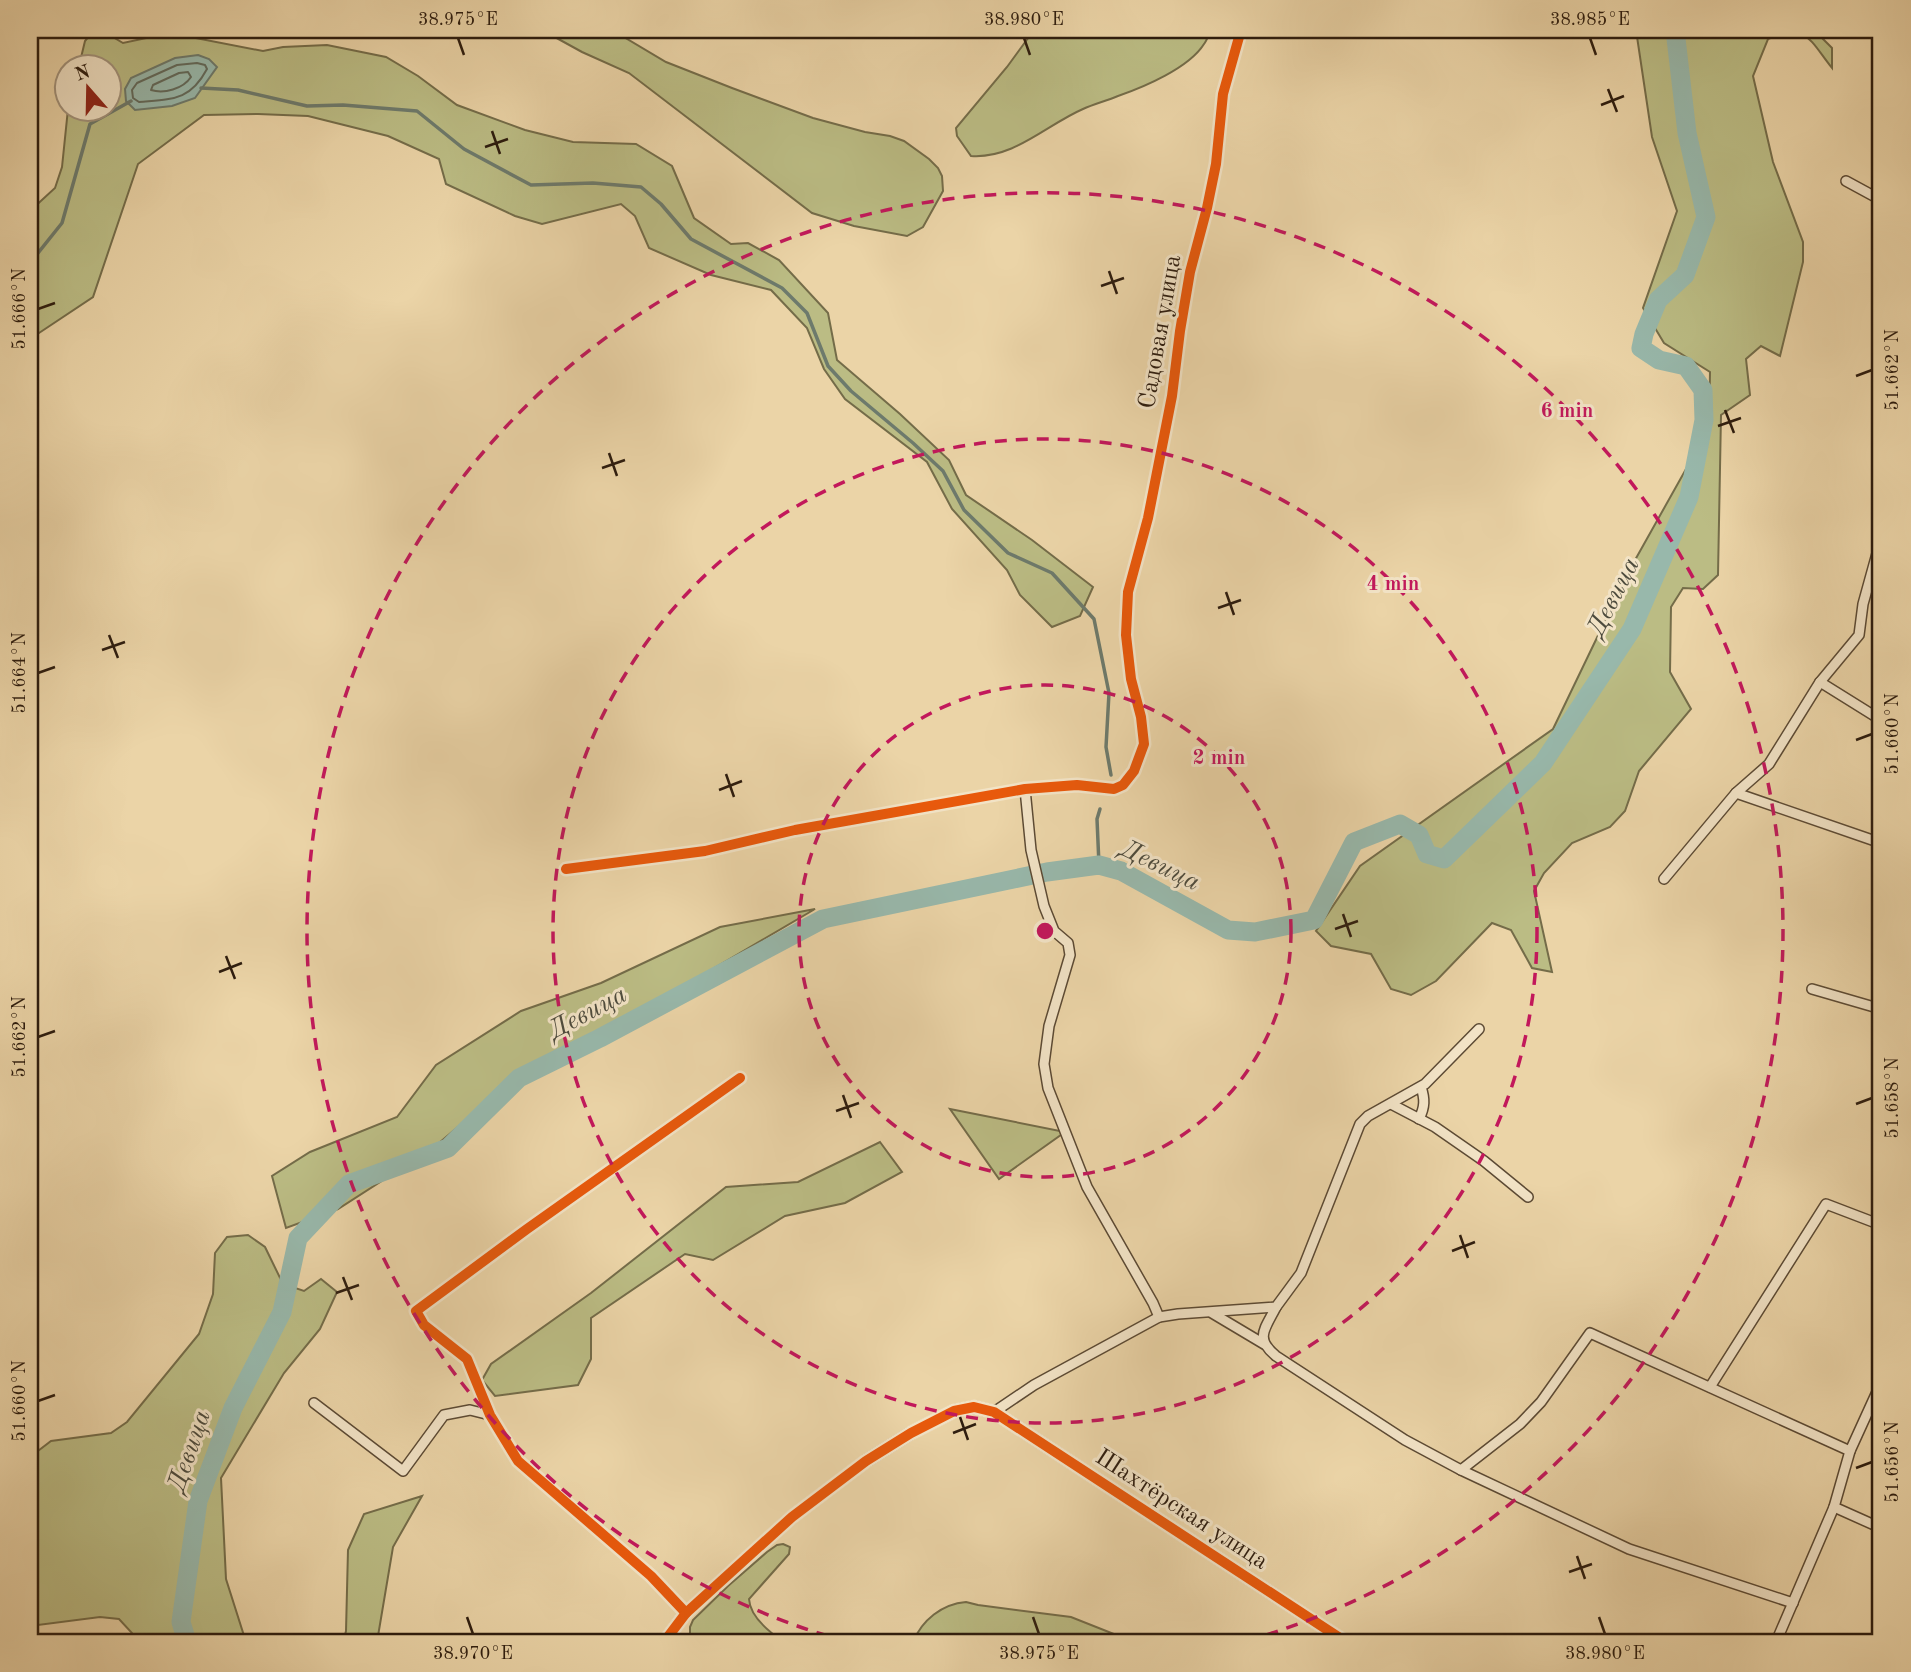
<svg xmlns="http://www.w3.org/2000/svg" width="1911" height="1672" font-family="'Old Standard TT',serif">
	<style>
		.green { fill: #bbbc84; stroke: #746c49; stroke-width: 2 }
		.water { fill: #98b8ab; stroke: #6d7a6c; stroke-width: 2 }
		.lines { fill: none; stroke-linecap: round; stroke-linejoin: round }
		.shore { stroke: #626a5c; stroke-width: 2 }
		.stream { stroke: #6d7a6c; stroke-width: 3.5 }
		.river { stroke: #98b8ab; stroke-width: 19 }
		.minor-casing { stroke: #5c4a34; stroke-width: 12 }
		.tertiary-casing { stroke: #5c4a34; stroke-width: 14 }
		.minor { stroke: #f2e3c6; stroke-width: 9 }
		.tertiary { stroke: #f2e3c6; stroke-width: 10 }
		.cycleway-casing { stroke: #f2e3c6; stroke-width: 15 }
		.cycleway { stroke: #e8590c; stroke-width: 10 }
		.ticks { fill: none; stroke: #2d1c0e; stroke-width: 2.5 }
		.ring { fill: none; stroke: #c2185b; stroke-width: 3.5; stroke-dasharray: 12 9 }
		.labels { text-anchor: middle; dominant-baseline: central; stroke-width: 6; stroke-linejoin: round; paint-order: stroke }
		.street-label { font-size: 24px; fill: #2d1c0e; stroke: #f2e3c6 }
		.water-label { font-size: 26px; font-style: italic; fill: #4d4b3d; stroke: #f2e3c6 }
		.centre { fill: #c2185b; stroke: #f2e3c6; stroke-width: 3.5 }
		.ring-label { font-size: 21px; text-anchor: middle; font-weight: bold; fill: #c2185b; stroke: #f2e3c6; stroke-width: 6; stroke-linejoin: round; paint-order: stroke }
		.neatline { fill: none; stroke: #2d1c0e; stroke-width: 2.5 }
		.ticks-label { font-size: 18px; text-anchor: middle; fill: #2d1c0e }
	</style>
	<rect width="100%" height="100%" fill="#ebd4a7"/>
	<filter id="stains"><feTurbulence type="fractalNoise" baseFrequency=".00286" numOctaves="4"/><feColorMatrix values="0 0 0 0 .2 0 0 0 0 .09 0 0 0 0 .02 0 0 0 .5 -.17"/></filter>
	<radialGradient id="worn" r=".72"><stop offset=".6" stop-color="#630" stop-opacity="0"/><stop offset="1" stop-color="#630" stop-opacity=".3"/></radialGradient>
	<g class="green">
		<polygon points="94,30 101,30 123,43 170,33 263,51 283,47 327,45 386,57 418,76 457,105 525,130 573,142 636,144 672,166 694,218 731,244 748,243 779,260 828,313 837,360 900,414 949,460 966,495 1032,540 1093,587 1080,616 1052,627 1020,595 1007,570 952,509 927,462 845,399 824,369 807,328 771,290 711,275 649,248 635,216 621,204 542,224 515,216 446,184 439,159 388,136 308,116 258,114 204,115 138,164 93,297 30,339 30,211 55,188 62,167 68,109 108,108 108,66 79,66 85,41"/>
		<polygon points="542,30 612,30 666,62 732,88 813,118 865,132 890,136 904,141 929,159 938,168 942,176 943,191 923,227 907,236 854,226 812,213 629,73 582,52"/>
		<path d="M1034,30H1211C1209,34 1207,40 1204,44C1189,68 1144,87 1118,96C1106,101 1094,104 1083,109C1046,125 1014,159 971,156L957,136L956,128L1007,67Z"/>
		<path d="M1636,30H1814L1832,48V68C1809,39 1807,23 1768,39L1753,76L1773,162L1803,242V262L1780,356L1761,346L1746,359L1750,395L1721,415L1718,575L1703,589L1683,588L1671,607L1670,672L1691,709L1639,771L1625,811L1610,827L1572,843L1544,873L1534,891L1552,972L1532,968L1511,930L1492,923L1436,981L1411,995L1391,989L1371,954L1331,946L1316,931L1360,866L1553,729L1630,569L1709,428L1710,372L1664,343L1643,308L1677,211L1652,137Z"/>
		<polygon points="815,909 490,1100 433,1148 338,1209 286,1228 272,1176 310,1152 397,1117 436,1065 521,1011 601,983 720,927"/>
		<polygon points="950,1109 1065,1132 999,1179"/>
		<polygon points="880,1142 902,1172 845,1203 785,1216 713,1260 685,1254 591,1318 591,1359 578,1385 495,1396 482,1380 491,1364 591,1293 726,1187 798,1182"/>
		<polygon points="248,1235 265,1247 283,1284 304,1291 321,1279 337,1292 320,1329 284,1373 221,1478 226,1579 246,1642 137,1642 132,1633 119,1619 100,1617 38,1625 30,1618 30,1476 34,1454 51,1441 111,1433 127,1422 199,1334 213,1294 215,1253 227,1237"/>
		<polygon points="422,1496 393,1547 377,1642 343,1642 346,1631 348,1550 364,1514"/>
		<path d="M783,1544L790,1547L789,1554L749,1599C750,1617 769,1632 784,1642H734L725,1634C712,1638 701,1644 690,1635V1627L693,1620L728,1586L767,1552L777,1545Z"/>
		<path d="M966,1602L978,1605L1071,1617L1134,1642H913C922,1620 942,1604 966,1602Z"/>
	</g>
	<polygon class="water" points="198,55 209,59 217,67 195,98 172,106 135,110 126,101 125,89 131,78 175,58"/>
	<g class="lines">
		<g class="shore">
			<path d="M197,63L205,65L207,69C190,101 172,99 139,102L133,98L132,90L137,83L177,65Z"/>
			<path d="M188,72L191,77C183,89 164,94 151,90L153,85L179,73Z"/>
		</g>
		<g class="stream">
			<polyline points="201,88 238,90 307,106 343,105 417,111 464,149 531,185 593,183 641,187 661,204 691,239 782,288 807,313 828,366 851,391 913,443 943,471 964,510 1008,553 1052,573 1094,619 1109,693 1106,747 1111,775"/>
			<polyline points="30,263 62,223 90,124 131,101"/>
			<polyline points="1099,865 1097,819 1100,809"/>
		</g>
		<polyline class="river" points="187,1642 181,1622 198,1501 233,1408 282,1312 298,1238 349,1184 448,1148 519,1078 600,1038 823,919 1047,872 1099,865 1121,871 1228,930 1255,932 1314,920 1354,842 1400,824 1419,835 1427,854 1444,859 1543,763 1632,629 1689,497 1704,420 1703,390 1686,366 1659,360 1641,348 1644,334 1658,300 1685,275 1706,217 1687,133 1675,30"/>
		<g class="minor-casing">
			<g id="minor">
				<polyline points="1846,181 1881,200"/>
				<polyline points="1820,682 1881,720"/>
				<polyline points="1025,789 1031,850 1044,906 1054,931 1068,943 1070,955 1049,1026 1044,1064 1048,1088 1087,1187 1153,1303 1159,1317"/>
				<polyline points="1736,793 1881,843"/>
				<polyline points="566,869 705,851 795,830 1025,789 1077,785 1114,789 1123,785 1134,771 1144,744 1141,717 1131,679 1126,635 1128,592 1148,518 1172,396 1180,331 1190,272 1207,208 1216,164 1223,94 1241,30"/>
				<polyline points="1664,879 1736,793 1769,764 1820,682 1859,635 1863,604 1881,539"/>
				<polyline points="1812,989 1881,1009"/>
				<polyline points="1391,1104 1435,1127 1484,1161 1528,1197"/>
				<path d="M1419,1119C1425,1107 1425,1099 1421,1087"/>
				<path d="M1276,1307C1265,1329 1254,1338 1276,1356L1405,1440L1461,1470L1629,1549L1793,1603"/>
				<polyline points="1212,1313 1264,1344"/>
				<polyline points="1710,1387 1826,1204 1881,1225"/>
				<polyline points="314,1403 403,1471 444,1415 470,1410 490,1415"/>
				<polyline points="994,1412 1034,1385 1159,1317 1178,1314 1276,1307 1301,1273 1360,1124 1368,1116 1425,1084 1479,1029"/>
				<polyline points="1850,1451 1881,1383"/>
				<polyline points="1461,1470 1520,1424 1541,1402 1590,1333 1850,1451 1834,1507 1881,1528"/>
				<polyline points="686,1613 651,1576 518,1461 490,1415 467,1359 424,1325 416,1311 527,1229 740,1078"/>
				<polyline points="1776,1642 1834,1507"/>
			</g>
		</g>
		<g class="tertiary-casing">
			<polyline id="tertiary" points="664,1642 686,1613 792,1517 866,1461 911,1433 954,1411 974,1407 994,1412 1346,1642"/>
		</g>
		<use href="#minor" class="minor"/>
		<use href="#tertiary" class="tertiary"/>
		<g class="cycleway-casing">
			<g id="cycleway">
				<polyline points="566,869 705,851 795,830 1025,789 1077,785 1114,789 1123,785 1134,771 1144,744 1141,717 1131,679 1126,635 1128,592 1148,518 1172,396 1180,331 1190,272 1207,208 1216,164 1223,94 1241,30"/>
				<polyline points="686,1613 651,1576 518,1461 490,1415 467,1359 424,1325 416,1311 527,1229 740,1078"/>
				<polyline points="664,1642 686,1613 792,1517 866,1461 911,1433 954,1411 974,1407 994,1412 1346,1642"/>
			</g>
		</g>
		<use href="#cycleway" class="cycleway"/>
	</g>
	<path class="ticks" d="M458,38L464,55M1024,38L1030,55M1590,38L1596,55M1608,89L1617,112M1601,105L1624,96M492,131L500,154M485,147L508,139M1109,271L1117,294M1101,286L1124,278M38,309L55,303M1856,376L1872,370M1725,410L1734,433M1718,426L1741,418M609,453L617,476M602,468L625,460M1226,592L1234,615M1218,608L1241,600M109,635L118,658M102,650L125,642M38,673L55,667M1856,740L1872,734M726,774L734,797M719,790L742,781M1343,914L1351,937M1335,929L1358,921M226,956L235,979M219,972L242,963M38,1037L55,1031M843,1095L851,1118M1856,1104L1872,1098M836,1111L859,1103M1460,1235L1468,1258M1452,1251L1475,1242M343,1277L352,1300M336,1293L359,1285M38,1401L55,1395M960,1417L968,1440M953,1433L976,1424M1856,1468L1872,1462M1577,1556L1585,1579M1569,1572L1592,1564M467,1617L473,1634M1033,1617L1039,1634M1599,1617L1605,1634"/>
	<g class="ring">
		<circle cx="1045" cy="931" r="246"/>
		<circle cx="1045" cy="931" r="492"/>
		<path d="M848 1642A738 738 0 1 1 1242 1642"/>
	</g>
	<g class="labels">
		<g class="street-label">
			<text transform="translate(1161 332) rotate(-80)">Садовая улица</text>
			<text transform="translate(1181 1510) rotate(33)">Шахтёрская улица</text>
		</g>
		<g class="water-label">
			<text transform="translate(1614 597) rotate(-63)">Девица</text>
			<text transform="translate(1160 866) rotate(26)">Девица</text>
			<text transform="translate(588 1013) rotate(-28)">Девица</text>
			<text transform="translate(190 1451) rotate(-71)">Девица</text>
		</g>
	</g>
	<circle cx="1045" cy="931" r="10" class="centre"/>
	<g class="ring-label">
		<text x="1567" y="417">6 min</text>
		<text x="1393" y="590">4 min</text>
		<text x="1219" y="764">2 min</text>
	</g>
	<rect width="1911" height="1672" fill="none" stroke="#ebd4a7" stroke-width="77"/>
	<g transform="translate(88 88) rotate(340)"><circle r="33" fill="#f2e3c6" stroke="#a3937c" stroke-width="2"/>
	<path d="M0-5L12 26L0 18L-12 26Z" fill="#8f2418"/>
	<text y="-10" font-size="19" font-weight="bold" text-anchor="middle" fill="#2d1c0e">N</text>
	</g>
	<rect x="38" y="38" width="1834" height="1596" class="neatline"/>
	<g class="ticks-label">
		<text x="458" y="25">38.975°E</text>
		<text x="1024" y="25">38.980°E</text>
		<text x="1590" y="25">38.985°E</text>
		<text transform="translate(19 309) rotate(-90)" y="6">51.666°N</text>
		<text transform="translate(1892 370) rotate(-90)" y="6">51.662°N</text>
		<text transform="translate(19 673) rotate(-90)" y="6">51.664°N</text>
		<text transform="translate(1892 734) rotate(-90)" y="6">51.660°N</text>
		<text transform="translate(19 1037) rotate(-90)" y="6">51.662°N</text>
		<text transform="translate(1892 1098) rotate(-90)" y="6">51.658°N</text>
		<text transform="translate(19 1401) rotate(-90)" y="6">51.660°N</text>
		<text transform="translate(1892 1462) rotate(-90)" y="6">51.656°N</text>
		<text x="473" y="1659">38.970°E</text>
		<text x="1039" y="1659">38.975°E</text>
		<text x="1605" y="1659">38.980°E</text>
	</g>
	<rect width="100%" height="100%" filter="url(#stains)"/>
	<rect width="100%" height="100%" fill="url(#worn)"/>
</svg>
